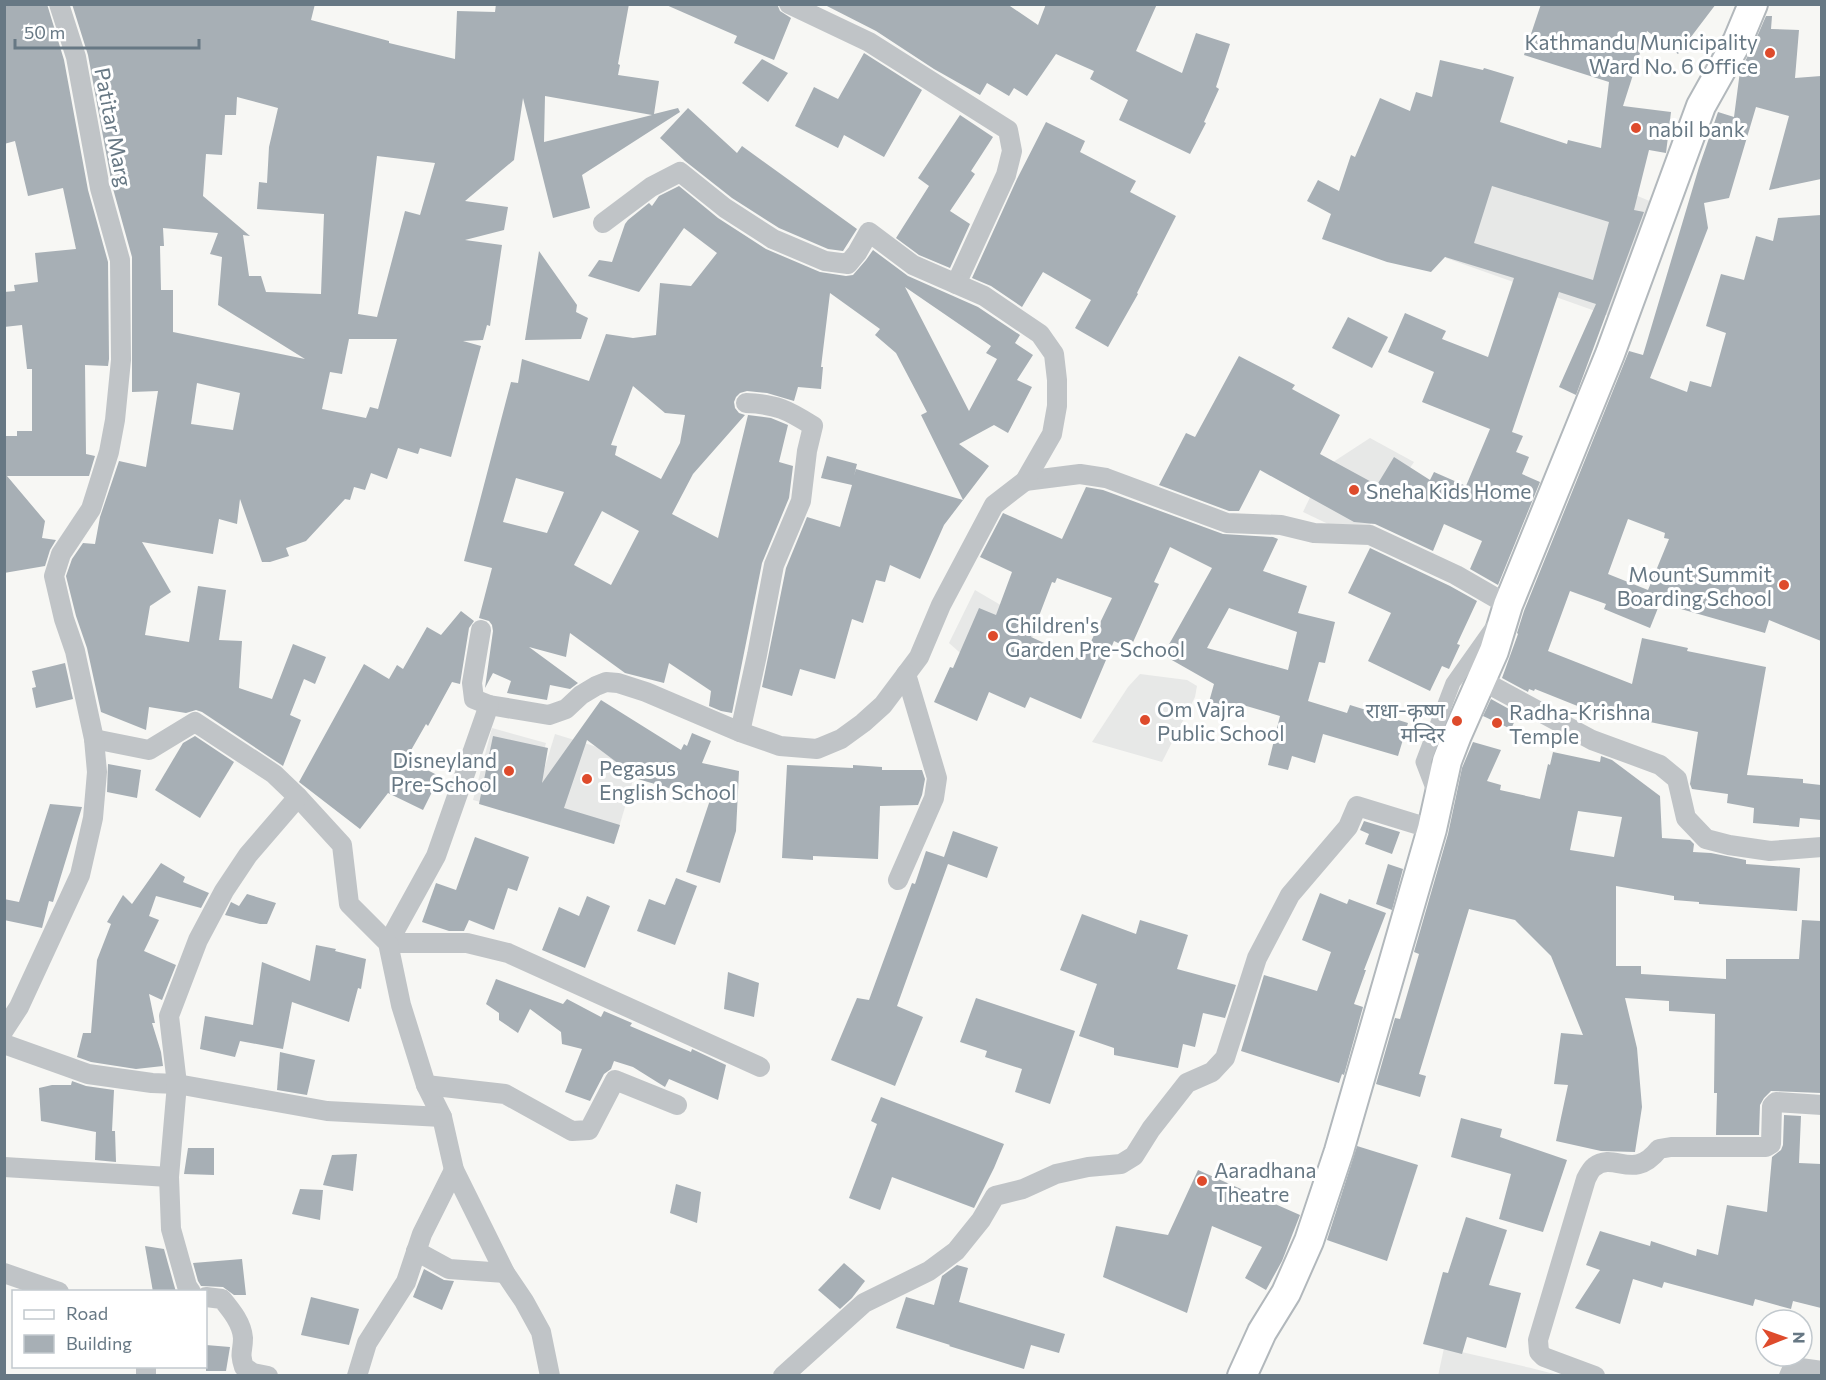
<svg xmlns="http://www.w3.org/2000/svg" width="1826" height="1380" font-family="Commissioner,'Noto Sans Devanagari',sans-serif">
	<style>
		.built { fill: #e7e8e7 }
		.building { fill: #a7afb5; fill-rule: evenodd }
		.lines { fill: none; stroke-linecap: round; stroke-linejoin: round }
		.secondary-casing { stroke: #b2b8bc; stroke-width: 32 }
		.pedestrian { stroke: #c0c4c7; stroke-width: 15 }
		.minor { stroke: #c0c4c7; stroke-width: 20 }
		.secondary { stroke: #fff; stroke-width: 28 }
		.poi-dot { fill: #de4b2c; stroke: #fff; stroke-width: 2 }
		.labels { text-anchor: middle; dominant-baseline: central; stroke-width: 6; stroke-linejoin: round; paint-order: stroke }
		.poi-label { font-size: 21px; fill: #677884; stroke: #fff; text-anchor: start }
		.street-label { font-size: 21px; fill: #677884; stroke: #fff }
	</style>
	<rect width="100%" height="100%" fill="#f7f7f4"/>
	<g class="built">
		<polygon points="1472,175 1633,194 1659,205 1615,318 1446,258 1463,197"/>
		<polygon points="1370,438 1414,462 1370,525 1345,532 1303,512 1324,468"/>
		<polygon points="975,590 1016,614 1032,622 1038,629 1009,673 967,659 949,643"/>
		<polygon points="1140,674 1187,680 1197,686 1195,697 1162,762 1092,742 1128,687"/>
		<polygon points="492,728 546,743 526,815 473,800"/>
		<polygon points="555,734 639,760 614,844 529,819"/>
		<polygon points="1444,1348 1531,1368 1558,1375 1438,1376"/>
	</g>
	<g class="building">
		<polygon points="4,4 47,4 64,60 88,190 108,262 109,359 108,366 85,365 86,454 95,456 89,476 7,476 45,521 42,538 56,540 50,550 45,566 4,573 4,436 17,436 17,431 32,431 32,369 27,369 22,325 4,327 4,292 15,291 14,285 38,282 35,253 76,249 63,188 28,196 15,141 4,144"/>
		<path d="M72,4H315L311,20L389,41V43L455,59L457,11L495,12L496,4H629L618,64L620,65L618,75L659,81L654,114L678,108L680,112L582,175L590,208L553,218L523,98L514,160L465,201L508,207L504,230L465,240L502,245L490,326L487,325L483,340L463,341L481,346L451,457L420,448L418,454L398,448L387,479L371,473L365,490L354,487L350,500L345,499L306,541L286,548L289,556L270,562H262L240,499L237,524L219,519L213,554L142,542L171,592L150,606L145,635L189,642L198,586L226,590L219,640L242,641L239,688L272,699L293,644L326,657L315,684L304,679L290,715L301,720L283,766L202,712L196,710L186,713L149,707L146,730L101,712L87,648L76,616L66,576L72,559L83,543L95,544L100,517L119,461L146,467L158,391L132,392V257L112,185L88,55ZM545,96L652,115L544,142ZM237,97L278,108L269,147L267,183L259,182L257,209L324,214L321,294L266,292L261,276H249L243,235L250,236L203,196L206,154L222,155L225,115H236ZM377,156L435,163L420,215L405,211L377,317L358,314ZM163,228L218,233L210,254L222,257L218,305L305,359L173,332V290H161L160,246H164ZM349,339H397L378,409L370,407L366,418L322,409L330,372L342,374ZM197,383L240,393L233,430L191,424Z"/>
		<polygon points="664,4 777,4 780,11 791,18 774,60 734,43 737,36"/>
		<polygon points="823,4 1007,4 1038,25 1046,4 1157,4 1136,51 1182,73 1196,33 1230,44 1216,87 1219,89 1204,122 1206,123 1190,154 1119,120 1128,100 1090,79 1094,71 1056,54 1027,96 1014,88 1009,96 987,83 980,95 934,69 876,31"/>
		<path d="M1541,4H1716L1678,54L1647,31L1623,106L1671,112L1666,153L1649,150L1634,210L1644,212L1576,395L1559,387L1596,304L1559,292L1512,432L1523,436L1516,452L1529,457L1522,474L1540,482L1498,585L1470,569L1482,541L1444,524L1433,551L1375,524L1354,522L1260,470L1239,511H1229L1159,485L1186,433L1195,437L1239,356L1295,385L1292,389L1340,415L1320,454L1377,485L1394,457L1430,480L1434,472L1466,486L1490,429L1422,402L1434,372L1388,352L1405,313L1446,331L1442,339L1488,357L1514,278L1445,257L1431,272L1387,262L1322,239L1331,214L1307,201L1318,180L1339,191L1351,155L1355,157L1380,98L1410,111L1416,92L1432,97L1440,60L1483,70L1484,68L1514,77L1500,122L1567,144L1568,140L1601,148L1609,82L1524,55ZM1492,186L1609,222L1593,280L1474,243Z"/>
		<path d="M1766,16H1772L1771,29L1799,30L1795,78L1821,76V179L1769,190L1789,116L1756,107L1729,198L1704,203L1708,228L1650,378L1687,392L1690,381L1711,387L1726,333L1706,326L1721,274L1744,280L1756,236L1773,241L1778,218L1821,215V641L1769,620L1765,633L1660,603L1650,628L1604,609L1606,604L1570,591L1548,651L1632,684L1642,638L1688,648L1687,651L1766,667L1747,775L1803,779V783L1821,785V820L1800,818L1799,827L1753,823L1754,808L1727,803L1728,794L1692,789L1690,784L1698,732L1602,712L1600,715L1535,689L1534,691L1529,689L1528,692L1502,678L1518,634L1517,633L1524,611L1629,351L1643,355L1699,167L1718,112L1734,117L1740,71L1753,46ZM1628,519L1665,533L1664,538L1669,539L1648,590L1608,574Z"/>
		<polygon points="864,53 922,90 884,157 844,135 838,148 795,126 814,87 838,99"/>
		<polygon points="762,59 788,73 768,102 742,83"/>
		<polygon points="688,108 737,153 742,146 857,229 843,251 828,249 779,228 732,198 685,161 660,138"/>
		<polygon points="960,115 993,137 971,171 975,174 950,211 970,224 950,268 919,255 896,238 929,186 918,178"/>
		<polygon points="1046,122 1085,141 1080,152 1136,181 1130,192 1176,216 1137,293 1138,294 1108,347 1075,328 1091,300 1043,272 1022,307 991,286 972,278 1017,179"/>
		<path d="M679,186L718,218L766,249L820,272L846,276L853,275L866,260L873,250L908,276L978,307L1020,335L1015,343L1033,355L1017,380L1032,387L1008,433L994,425L959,444L989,466L944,525L920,579L890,565L885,582L876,580L863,623L852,619L835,679L800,669L792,696L762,687L786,568L807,517L840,527L852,485L821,478L827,456L857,464L854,476L856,469L963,500L921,415L927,412L896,353L875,335L880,329L830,293L821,367H823L821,389L798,387L794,401L767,393L747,391L740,393L736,397L734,402L735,408L739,413L745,415L693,474L672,514L718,538L748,415L771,418L788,425L779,462L793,466L789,498L762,563L732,713L721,711L709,706L711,691L669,663L664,683L625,673L570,633L566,657L529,647L578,683L570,689L550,685L547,700L507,693L511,681L493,673L485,688L493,631L492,625L489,621L479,618L492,568L464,561L511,382L518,383L522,359L589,381L606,334L633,338L656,335L660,283L691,286L717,253L684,228L639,292L588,276L599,260L612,262L625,224L628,220L649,203L652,206L659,196ZM905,287L991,346L986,353L997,359L969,411ZM633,386L665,413L685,415L680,443L661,479L615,455L617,446L611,445ZM516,478L564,492L547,533L503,522ZM602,511L639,531L611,585L574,565Z"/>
		<polygon points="539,251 577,305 576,312 588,318 581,339 525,340"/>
		<polygon points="1348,317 1388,337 1372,368 1332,348"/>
		<path d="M1086,487L1103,490L1223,534L1273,537L1278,539L1263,571L1307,586L1298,613L1335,622L1325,663L1319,662L1308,701L1347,713L1350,705L1408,723L1398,756L1323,734L1315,763L1292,756L1288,770L1268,765L1280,716L1243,705L1242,711L1209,702L1214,684L1163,655L1212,568L1170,547L1154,582L1159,584L1130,649L1114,641L1081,719L1030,697L1025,708L989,692L977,721L934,702L950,667L953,668L979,608L996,615L1012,572L980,557L1003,513L1062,539ZM1057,578L1112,598L1082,660L1031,637L1052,582L1055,583ZM1229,608L1297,632L1288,670L1207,648Z"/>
		<polygon points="1370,548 1450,586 1477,601 1457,644 1460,645 1449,669 1442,666 1430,691 1368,661 1391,613 1348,593"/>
		<polygon points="461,611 474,621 469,628 460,684 452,682 428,726 426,724 406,759 437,775 432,792 423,810 388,793 360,829 299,782 364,664 389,679 397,665 403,669 427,627 441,635"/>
		<polygon points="65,663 73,699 36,708 32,688 36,687 32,671"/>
		<polygon points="1491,699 1518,714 1511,729 1483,716"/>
		<polygon points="601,700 681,750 684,744 687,746 692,733 711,741 702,763 739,771 736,831 720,883 686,872 710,800 617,773 619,764 587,740 564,808 620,825 614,844 479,804 493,736 548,748 542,783"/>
		<polygon points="195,736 234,762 200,818 155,790 183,743"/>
		<path d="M1473,742L1501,750L1487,781L1501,785L1500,790L1540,799L1548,764L1550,765L1553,752L1600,762L1601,756L1612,760L1660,796L1662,838L1690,840L1694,844L1693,852L1711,853L1746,860V864L1800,868L1797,911L1699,904V902L1674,900V896L1616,886V966H1641V974L1726,979V959H1799L1802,920L1821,921V1093L1771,1091L1764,1098L1760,1105L1759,1135H1716L1717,1093H1714L1715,1014L1669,1011V1001L1625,998L1637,1048L1642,1107L1635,1152L1601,1151L1556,1141L1568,1085L1554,1084L1561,1033L1583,1035L1551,956L1515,920L1469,909L1419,1074L1426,1076L1420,1097L1376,1084L1395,1018L1400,1019L1419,954L1414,952L1448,834L1462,768ZM1578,811L1622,817L1614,857L1570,850Z"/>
		<polygon points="108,764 141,770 137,798 107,792"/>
		<polygon points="787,765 853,768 853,765 882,767 882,770 922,770 925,779 922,795 918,805 880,806 878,859 813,856 813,860 782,858"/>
		<polygon points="50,804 82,807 53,902 49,901 42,928 4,920 4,899 19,902"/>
		<polygon points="1364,821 1400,832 1392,854 1365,844 1369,834 1360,830"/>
		<polygon points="953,831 998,847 987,878 948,864 897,1006 923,1017 895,1086 831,1060 857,998 869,1000 912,883 915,884 926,851 944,857"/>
		<polygon points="475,837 529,857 517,891 508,888 494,930 469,920 464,931 449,931 422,922 436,883 456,890"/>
		<polygon points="161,863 185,877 183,882 209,893 201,908 156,896 149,916 159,920 144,951 176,965 162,1000 149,994 155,1023 152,1023 161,1052 163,1066 136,1069 91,1062 77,1057 83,1033 91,1033 97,960 111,924 107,922 123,895 132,904"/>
		<polygon points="1388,864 1403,869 1392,910 1376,904"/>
		<polygon points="676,878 697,886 675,945 637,931 649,899 665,905"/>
		<polygon points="1320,893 1347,904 1349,899 1386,913 1364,970 1366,970 1354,1004 1363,1007 1344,1075 1342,1074 1339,1083 1241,1051 1264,975 1317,991 1331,952 1302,940"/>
		<polygon points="247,894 276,903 267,924 260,924 225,915 231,902 239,906"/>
		<polygon points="587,896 610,906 585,968 542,950 559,907 579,916"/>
		<polygon points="1082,914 1136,934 1140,920 1188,935 1177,969 1236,985 1225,1018 1203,1013 1195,1047 1183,1044 1178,1068 1114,1055 1114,1048 1079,1036 1097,984 1060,970"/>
		<polygon points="316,945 336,949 335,951 366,959 361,989 358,988 349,1022 292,1002 283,1049 240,1041 235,1057 200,1049 205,1016 253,1025 262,962 310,981"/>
		<polygon points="728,972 759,983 754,1017 724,1009"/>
		<polygon points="496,979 563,1004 567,999 601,1017 604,1011 632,1023 630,1026 691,1052 692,1049 726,1065 718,1100 669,1079 665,1087 633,1067 614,1061 611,1069 604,1074 590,1101 565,1092 582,1049 562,1044 561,1032 530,1009 518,1033 499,1020 499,1013 486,1004"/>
		<polygon points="976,998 1075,1031 1050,1104 1015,1092 1022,1069 985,1057 987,1051 960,1042"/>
		<polygon points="280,1052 315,1060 307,1095 277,1090"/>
		<polygon points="72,1081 86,1086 114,1090 112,1131 115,1131 116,1162 95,1160 96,1132 41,1121 39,1088 52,1085 71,1085"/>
		<polygon points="881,1097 1004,1144 994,1168 974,1208 892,1177 880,1210 849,1198 877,1124 871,1121"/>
		<polygon points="1784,1115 1801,1116 1799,1163 1821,1164 1821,1308 1793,1301 1791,1309 1755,1299 1753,1306 1664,1282 1662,1288 1633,1279 1620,1324 1575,1308 1600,1270 1586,1265 1600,1231 1650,1246 1651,1241 1696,1256 1697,1249 1718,1255 1727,1205 1767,1212 1772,1157 1781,1150 1783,1145"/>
		<polygon points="1461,1118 1502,1129 1500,1137 1567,1160 1543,1232 1499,1219 1511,1174 1451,1157"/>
		<polygon points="1357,1146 1418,1165 1387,1261 1327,1240"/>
		<polygon points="188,1148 214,1148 214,1175 184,1174"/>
		<polygon points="357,1154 353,1191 323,1185 332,1155"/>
		<polygon points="1198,1170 1300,1215 1282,1261 1266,1290 1245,1278 1262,1247 1212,1226 1187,1313 1103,1277 1116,1226 1168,1235"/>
		<polygon points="676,1184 701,1192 697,1223 670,1213"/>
		<polygon points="300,1189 323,1190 320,1220 292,1214"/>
		<polygon points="1466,1217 1507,1230 1489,1285 1521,1293 1506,1348 1467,1337 1462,1354 1423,1344 1443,1272 1448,1273"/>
		<polygon points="145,1246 164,1249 176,1292 153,1292"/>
		<polygon points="242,1259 246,1295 234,1295 223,1287 201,1286 198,1281 193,1263"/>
		<polygon points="844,1263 865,1281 852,1298 840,1309 818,1290"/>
		<polygon points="957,1265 968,1268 959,1302 1065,1334 1059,1353 1031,1345 1024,1369 949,1346 950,1345 896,1328 906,1297 934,1305 942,1276"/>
		<polygon points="424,1269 444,1280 454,1281 442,1310 413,1297"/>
		<polygon points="311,1297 359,1309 349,1345 301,1335"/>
		<polygon points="206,1345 230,1347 226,1371 206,1371"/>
	</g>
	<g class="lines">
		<g class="secondary-casing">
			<polyline id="secondary" points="1242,1376 1262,1332 1286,1293 1309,1241 1339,1151 1432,829 1447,761 1457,735 1494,651 1508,605 1610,354 1701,106 1738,40 1753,4"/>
		</g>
		<polyline class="pedestrian" points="1436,796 1423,762 1453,683 1492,628"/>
		<g class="minor">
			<polyline points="789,4 869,42 1008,130 1012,151 1006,175 956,284"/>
			<polyline points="1025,481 1080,474 1106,478 1227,523 1281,525 1314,533 1370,535 1456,575 1508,605"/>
			<polyline points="481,630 472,683 474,699 489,705 549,715 566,709 581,695 596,686 606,682 618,683 646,692 740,732 780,746 817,749 841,739 863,723 883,705 919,657 941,605 994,505 1025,481 1052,434 1057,406 1057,380 1054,354 1040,334 984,296 913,265 869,232 857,253 848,264 825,261 773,239 725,208 680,172 651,187 603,223"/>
			<polyline points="1481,680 1592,740 1660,765 1677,779 1686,818 1706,839 1729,845 1770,851 1822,847"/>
			<polyline points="489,705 436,856 388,943 467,943 508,953 760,1067"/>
			<path d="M740,732L757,655L774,565L801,501L807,451L813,426C788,410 776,404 746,403"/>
			<polyline points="94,739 149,750 195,722 274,774 298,797 342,845 349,904 388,943 401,1005 426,1085 442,1117 454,1170 505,1273 524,1301 541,1332 550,1376"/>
			<polyline points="898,880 934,798 937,778 906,674"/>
			<polyline points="4,1030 19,1007 80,875 93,818 97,772 94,739 75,651 64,619 54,576 61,554 91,509 109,452 115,420 121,360 120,260 100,188 76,57 59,4"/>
			<polyline points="4,1044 88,1074 152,1083 177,1084 327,1111 442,1117"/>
			<polyline points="426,1085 505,1094 572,1131 589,1130 615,1080 677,1105"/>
			<polyline points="4,1167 169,1177"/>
			<polyline points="416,1251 449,1269 505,1273"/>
			<polyline points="4,1273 59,1292"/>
			<polyline points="191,1292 187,1286 171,1229 169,1177 177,1084 169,1016 198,940 224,891 248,855 298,797"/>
			<path d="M206,1297L222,1299C231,1310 242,1323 243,1338C243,1352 239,1352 244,1367L253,1373L268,1376"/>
			<polyline points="146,1366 146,1376"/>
			<polyline points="357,1376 367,1343 406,1282 422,1234 454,1170"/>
			<polyline points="783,1376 864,1303 929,1271 956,1251 981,1220 995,1196 1023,1189 1056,1174 1088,1167 1121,1164 1134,1156 1151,1129 1187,1083 1212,1072 1225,1058 1257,958 1290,895 1348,827 1357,806 1432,829"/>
			<path d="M1595,1376L1544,1357L1539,1352L1538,1340L1586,1179C1588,1175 1591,1169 1594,1167C1615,1151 1633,1182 1659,1149L1671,1147H1766L1771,1144L1772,1106L1776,1102L1822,1105"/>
			<polyline points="1789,1376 1793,1367 1822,1371"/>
		</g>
		<use href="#secondary" class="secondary"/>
	</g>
	<g class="poi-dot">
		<circle cx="1770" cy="53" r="6"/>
		<circle cx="1636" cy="128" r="6"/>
		<circle cx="1354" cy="490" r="6"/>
		<circle cx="1784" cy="585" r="6"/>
		<circle cx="993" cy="636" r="6"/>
		<circle cx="1145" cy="720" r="6"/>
		<circle cx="1457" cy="721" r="6"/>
		<circle cx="1497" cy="723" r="6"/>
		<circle cx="509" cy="771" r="6"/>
		<circle cx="587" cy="779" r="6"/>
		<circle cx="1202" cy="1181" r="6"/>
	</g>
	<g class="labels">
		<g class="poi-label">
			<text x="1758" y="41" text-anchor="end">Kathmandu Municipality<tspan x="1758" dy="24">Ward No. 6 Office</tspan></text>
			<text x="1648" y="128">nabil bank</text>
			<text x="1366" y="490">Sneha Kids Home</text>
			<text x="1772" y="573" text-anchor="end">Mount Summit<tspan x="1772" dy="24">Boarding School</tspan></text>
			<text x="1005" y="624">Children's<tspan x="1005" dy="24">Garden Pre-School</tspan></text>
			<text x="1157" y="708">Om Vajra<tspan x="1157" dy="24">Public School</tspan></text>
			<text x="1445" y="709" text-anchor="end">राधा-कृष्ण<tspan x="1445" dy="24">मन्दिर</tspan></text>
			<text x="1509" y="711">Radha-Krishna<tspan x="1509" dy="24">Temple</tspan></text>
			<text x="497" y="759" text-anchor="end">Disneyland<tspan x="497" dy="24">Pre-School</tspan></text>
			<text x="599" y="767">Pegasus<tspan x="599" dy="24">English School</tspan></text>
			<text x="1214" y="1169">Aaradhana<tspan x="1214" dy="24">Theatre</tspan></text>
		</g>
		<g class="street-label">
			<text transform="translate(114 127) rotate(79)">Patitar Marg</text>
		</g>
	</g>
	<rect width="1826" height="1380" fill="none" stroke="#677884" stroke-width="12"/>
	<rect x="12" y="1290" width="195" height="78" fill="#ffffff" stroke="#c2c9ce" stroke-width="1.5"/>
	<rect x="24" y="1310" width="30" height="9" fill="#ffffff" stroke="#c2c9ce" stroke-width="1.5"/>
	<text x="66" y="1320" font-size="18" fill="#677884">Road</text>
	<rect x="24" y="1335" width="30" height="18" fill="#a7afb5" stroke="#c2c9ce" stroke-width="1.5"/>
	<text x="66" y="1350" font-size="18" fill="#677884">Building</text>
	<g transform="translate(1784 1338) rotate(89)"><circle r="28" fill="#ffffff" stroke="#c2c9ce" stroke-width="1.5"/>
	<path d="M0-4.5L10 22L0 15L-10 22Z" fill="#de4b2c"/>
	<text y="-9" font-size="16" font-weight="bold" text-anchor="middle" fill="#677884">N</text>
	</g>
	<path d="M15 39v9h184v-9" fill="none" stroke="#677884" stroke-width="3"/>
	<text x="24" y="39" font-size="18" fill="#677884" stroke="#ffffff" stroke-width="4.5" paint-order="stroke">50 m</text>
</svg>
